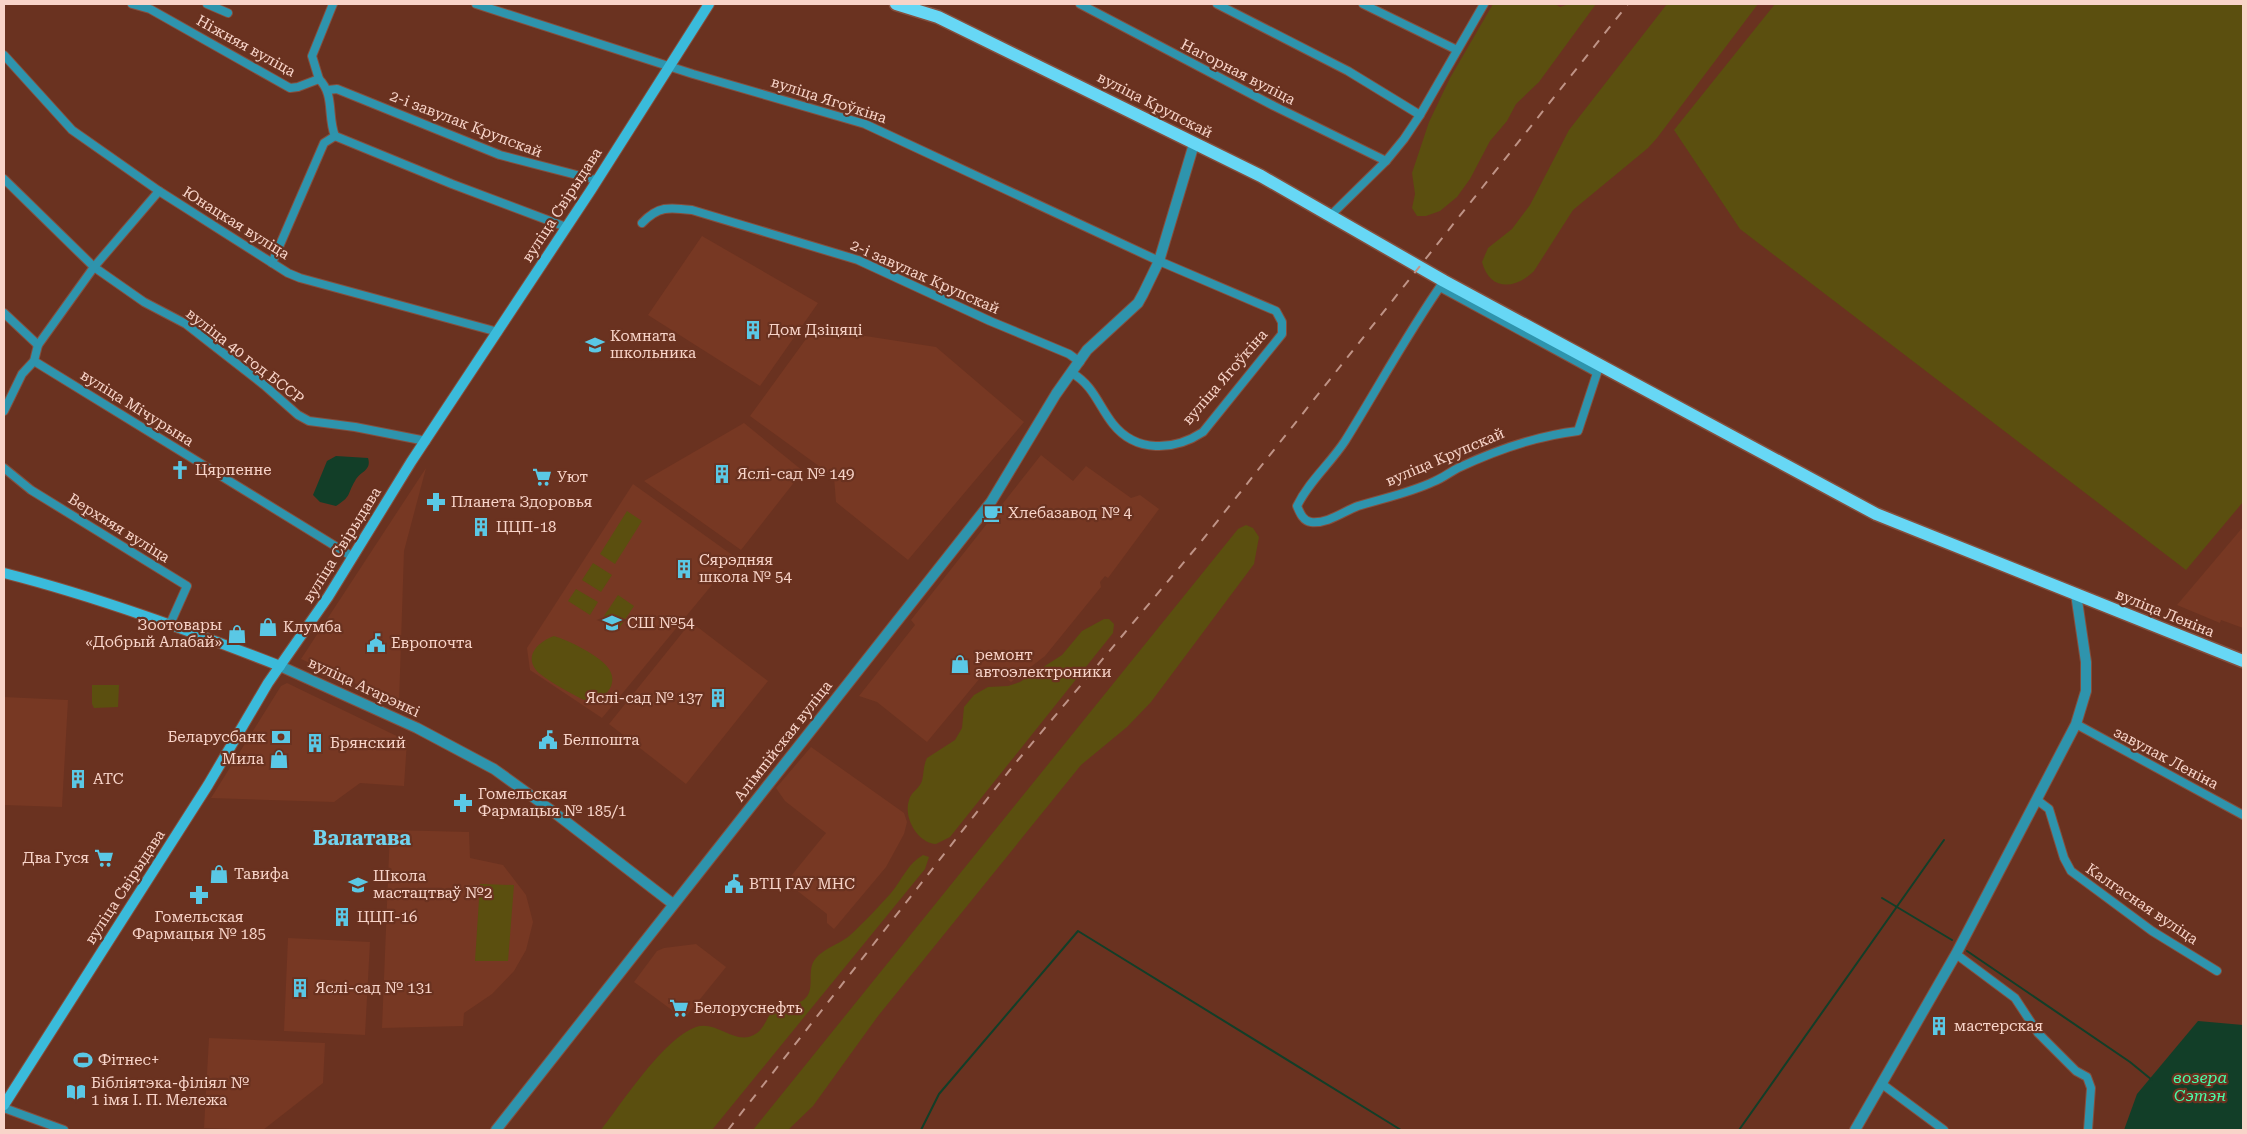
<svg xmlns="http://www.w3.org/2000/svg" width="2247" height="1134" font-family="'Roboto Serif',serif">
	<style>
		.built { fill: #773823 }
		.green { fill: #5b4f0f }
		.water { fill: #123e28 }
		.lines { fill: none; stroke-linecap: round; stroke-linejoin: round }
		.stream { stroke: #123e28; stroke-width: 2 }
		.minor-casing { stroke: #844f3e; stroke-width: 10 }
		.tertiary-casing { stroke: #844f3e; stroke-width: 12 }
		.secondary-casing { stroke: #844f3e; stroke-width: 12 }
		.primary-casing { stroke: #844f3e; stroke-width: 15 }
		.minor { stroke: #2e94ad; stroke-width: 8 }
		.tertiary { stroke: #2e94ad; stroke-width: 10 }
		.secondary { stroke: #3abbdb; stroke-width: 10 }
		.primary { stroke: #67d7f5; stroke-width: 12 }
		.rail { stroke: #bf9386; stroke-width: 2; stroke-dasharray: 9 9; stroke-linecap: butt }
		.labels { text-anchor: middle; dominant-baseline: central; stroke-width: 4.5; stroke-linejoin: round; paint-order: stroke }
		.street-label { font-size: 15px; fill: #f8d4c9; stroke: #6a3220 }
		.poi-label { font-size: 15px; fill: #f8d4c9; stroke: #6a3220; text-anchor: start }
		.water-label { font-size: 16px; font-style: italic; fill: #47fca8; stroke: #6a3220 }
		.district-label { font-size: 20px; font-weight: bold; fill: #71d3ee; stroke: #6a3220 }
	</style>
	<rect width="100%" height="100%" fill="#6a3220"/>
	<g class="built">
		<polygon points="702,236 818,303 760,386 648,315"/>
		<polygon points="814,328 936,347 1024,422 908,560 836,502 834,477 750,416"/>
		<polygon points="744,423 803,471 741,550 644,481"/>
		<polygon points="1041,455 1073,481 1086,466 1131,498 1140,495 1159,509 1108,578 1105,576 1100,582 1101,587 1045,656 1011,682 990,666 927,742 877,702 859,696 915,625 911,620"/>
		<polygon points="426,468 404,551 399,703 301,659"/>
		<polygon points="633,484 735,557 602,718 530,670 527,648"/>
		<polygon points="2243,527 2243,628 2221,620 2220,623 2177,605"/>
		<polygon points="691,622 768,681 686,784 609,724"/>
		<polygon points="287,683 407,741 404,786 360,783 334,802 211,798 281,686"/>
		<polygon points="4,697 68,700 62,807 4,805"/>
		<polygon points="811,747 904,813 907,822 904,834 886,867 834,929 827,923 827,914 790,885 791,876 826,833 785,801 776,788"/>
		<polygon points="390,830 469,832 470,858 503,865 526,895 533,922 526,950 514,971 492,994 464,1013 463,1026 382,1028"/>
		<polygon points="288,938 370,942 365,1035 284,1031"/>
		<polygon points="696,944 726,967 684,1019 634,982 657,951 664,948"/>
		<polygon points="209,1038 325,1043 323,1083 263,1130 204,1128"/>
	</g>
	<g class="green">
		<polygon points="1493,4 1555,4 1560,7 1569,4 1596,4 1539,82 1516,104 1507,121 1490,141 1470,179 1457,197 1440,211 1426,216 1417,216 1412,208 1415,194 1412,173 1429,122 1450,78"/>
		<path d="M1667,4H1758L1657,138L1648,148L1573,210L1534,271C1516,289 1490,292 1482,262L1488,248L1512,229L1530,205L1569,130Z"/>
		<polygon points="1775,4 2243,4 2243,502 2186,570 1740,229 1674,130"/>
		<polygon points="627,511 642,521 615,564 600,554"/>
		<polygon points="1246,525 1253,528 1259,537 1254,564 1151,702 1127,727 1081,765 878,1016 813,1106 788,1130 753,1130 1238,529"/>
		<polygon points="593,563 612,575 601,592 582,580"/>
		<polygon points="576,589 598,602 590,615 568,601"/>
		<polygon points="618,595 634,606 620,627 604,616"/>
		<path d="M1104,619H1109L1114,624L1113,633L950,837L936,844C918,843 903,818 909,800C911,792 919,789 922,781C924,773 923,766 927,758L955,740L962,728L964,707L974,695L988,687L1008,686L1020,682L1062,655L1082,631Z"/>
		<path d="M554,636C568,640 601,656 609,669C620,686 602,703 585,700C576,697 541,677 536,670C524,654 540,641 554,636Z"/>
		<polygon points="92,685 119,685 118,707 94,708 92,704"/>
		<path d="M923,855L929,857L925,869L712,1130H601C622,1103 664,1038 696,1027C718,1020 736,1048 757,1033C766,1026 768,1013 777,1006C784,1003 792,1005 800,1002C819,993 804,971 816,958C825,948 837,945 848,937C863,924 878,907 891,893C902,880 908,863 923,855Z"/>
		<polygon points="480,884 514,885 508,961 475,961"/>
	</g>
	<g class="water">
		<path d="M336,456L368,458C372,471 360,471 355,481C347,494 352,496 336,506L320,502L313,495L327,461Z"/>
		<polygon points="2198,1021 2243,1025 2243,1130 2124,1130 2137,1094"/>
	</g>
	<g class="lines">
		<g class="stream">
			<polyline points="1882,898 1952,940"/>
			<polyline points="1967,951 2130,1062 2152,1080"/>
			<polyline points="921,1130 939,1094 1078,931 1401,1130"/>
			<polyline points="1739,1130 1944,840"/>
		</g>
		<g class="minor-casing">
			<g id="minor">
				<path d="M132,4L150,9L290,88L298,87L319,79C335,95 327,116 335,136L452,184L566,227"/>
				<polyline points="207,4 228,13"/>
				<path d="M476,4L693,74L865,124L1159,261L1276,311L1282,322V334L1203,432C1174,451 1136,453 1113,424C1098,405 1094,386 1072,373"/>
				<polyline points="1080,4 1274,106 1386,161"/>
				<polyline points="1217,4 1348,71 1420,115"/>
				<polyline points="1363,4 1457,50"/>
				<polyline points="4,55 72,130 159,191 288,273 300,278 498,332"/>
				<polyline points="319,79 312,56 333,4"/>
				<polyline points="328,90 337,89 500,155 596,180"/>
				<polyline points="4,179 94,267 144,302 186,324 264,385 298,415 309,421 355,427 426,441"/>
				<polyline points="1330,216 1386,161 1404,139 1420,115 1484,4"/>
				<path d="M642,223C658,206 669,207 692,210L858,260L990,321L1069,354L1080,362"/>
				<polyline points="272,263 324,143 335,136"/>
				<path d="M1444,281C1408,332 1378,388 1345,441C1330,464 1309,481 1297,506C1300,513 1303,521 1311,522C1328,524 1344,511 1358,506C1384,498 1410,493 1435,481C1443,478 1450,472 1458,468C1496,450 1536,436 1578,431L1600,364"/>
				<polyline points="1440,287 1596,372"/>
				<polyline points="4,313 38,345"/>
				<polyline points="34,361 353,557"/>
				<polyline points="4,411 22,374 34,361 38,345 94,267 159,191"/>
				<polyline points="4,468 31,490 187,586 170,624"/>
				<polyline points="2076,724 2243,815"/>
				<polyline points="2037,800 2049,809 2064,858 2071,871 2152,931 2217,971"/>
				<polyline points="1956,954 2015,998 2038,1033 2076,1071 2087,1077 2091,1088 2088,1130"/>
				<polyline points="1882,1084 1944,1130"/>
				<polyline points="4,1108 64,1130"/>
			</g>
		</g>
		<g class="tertiary-casing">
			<g id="tertiary">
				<polyline points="280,666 417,728 494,769 551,810 673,904"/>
				<polyline points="496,1130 991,502 1056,394 1087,350 1138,303 1143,294 1159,261 1194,144"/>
				<polyline points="1855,1130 1956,954 2076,724 2086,691 2086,662 2076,594"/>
			</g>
		</g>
		<g class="secondary-casing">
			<g id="secondary">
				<path d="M4,573C98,597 190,631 280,666"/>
				<polyline points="4,1105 208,785 268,683 328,597 411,462 591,190 709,4"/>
			</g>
		</g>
		<g class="primary-casing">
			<polyline id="primary" points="896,4 938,17 1261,176 1444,281 1876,514 2243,661"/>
		</g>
		<use href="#minor" class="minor"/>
		<use href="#tertiary" class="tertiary"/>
		<use href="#secondary" class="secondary"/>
		<use href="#primary" class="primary"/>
		<polyline class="rail" points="728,1130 1013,766 1200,543 1628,4"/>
	</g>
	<defs>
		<g id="building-bare" transform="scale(1.5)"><path d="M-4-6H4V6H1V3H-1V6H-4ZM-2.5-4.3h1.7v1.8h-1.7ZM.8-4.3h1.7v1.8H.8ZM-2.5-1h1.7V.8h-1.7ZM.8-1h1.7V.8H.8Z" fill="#5ac8e5" stroke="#6a3220" stroke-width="2.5" paint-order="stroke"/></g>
		<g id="school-bare" transform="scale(1.5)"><path d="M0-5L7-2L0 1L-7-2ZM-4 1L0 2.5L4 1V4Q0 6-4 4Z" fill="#5ac8e5" stroke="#6a3220" stroke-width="2.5" paint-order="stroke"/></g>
		<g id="church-bare" transform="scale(1.5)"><path d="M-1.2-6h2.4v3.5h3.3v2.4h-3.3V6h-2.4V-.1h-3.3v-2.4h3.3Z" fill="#5ac8e5" stroke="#6a3220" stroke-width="2.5" paint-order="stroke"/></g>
		<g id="supermarket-bare" transform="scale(1.5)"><path d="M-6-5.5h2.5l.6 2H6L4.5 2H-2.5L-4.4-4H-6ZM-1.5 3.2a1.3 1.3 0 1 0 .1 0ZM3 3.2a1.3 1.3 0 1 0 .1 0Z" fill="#5ac8e5" stroke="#6a3220" stroke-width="2.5" paint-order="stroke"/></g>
		<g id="pharmacy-bare" transform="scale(1.5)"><path d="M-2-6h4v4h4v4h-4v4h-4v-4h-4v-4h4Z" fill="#5ac8e5" stroke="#6a3220" stroke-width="2.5" paint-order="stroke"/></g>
		<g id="cafe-bare" transform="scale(1.5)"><path d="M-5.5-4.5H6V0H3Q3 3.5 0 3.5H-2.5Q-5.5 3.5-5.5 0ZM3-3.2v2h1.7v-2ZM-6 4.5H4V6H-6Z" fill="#5ac8e5" stroke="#6a3220" stroke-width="2.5" paint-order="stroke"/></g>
		<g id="shop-bare" transform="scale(1.5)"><path d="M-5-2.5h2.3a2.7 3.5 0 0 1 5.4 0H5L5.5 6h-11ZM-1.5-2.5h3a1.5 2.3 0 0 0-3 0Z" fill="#5ac8e5" stroke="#6a3220" stroke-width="2.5" paint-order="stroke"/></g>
		<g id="civic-bare" transform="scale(1.5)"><path d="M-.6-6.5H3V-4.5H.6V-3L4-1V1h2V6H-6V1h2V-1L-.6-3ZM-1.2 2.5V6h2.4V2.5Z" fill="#5ac8e5" stroke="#6a3220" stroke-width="2.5" paint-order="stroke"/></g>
		<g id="bank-bare" transform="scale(1.5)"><path d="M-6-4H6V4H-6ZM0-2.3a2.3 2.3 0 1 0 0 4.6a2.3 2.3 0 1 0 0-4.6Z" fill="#5ac8e5" stroke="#6a3220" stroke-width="2.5" paint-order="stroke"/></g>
		<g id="stadium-bare" transform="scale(1.5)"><path d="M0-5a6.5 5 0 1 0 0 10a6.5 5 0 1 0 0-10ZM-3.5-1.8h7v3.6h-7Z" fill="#5ac8e5" stroke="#6a3220" stroke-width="2.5" paint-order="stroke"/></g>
		<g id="library-bare" transform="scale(1.5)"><path d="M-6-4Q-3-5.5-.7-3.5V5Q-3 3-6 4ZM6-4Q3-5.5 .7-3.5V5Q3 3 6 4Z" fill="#5ac8e5" stroke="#6a3220" stroke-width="2.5" paint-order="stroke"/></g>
	</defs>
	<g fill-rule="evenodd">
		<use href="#building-bare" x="753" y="330"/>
		<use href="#school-bare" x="595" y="345"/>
		<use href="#church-bare" x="180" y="470"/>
		<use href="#building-bare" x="722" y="474"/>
		<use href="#supermarket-bare" x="542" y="477"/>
		<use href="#pharmacy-bare" x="436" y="502"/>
		<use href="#cafe-bare" x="993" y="513"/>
		<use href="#building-bare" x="481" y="527"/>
		<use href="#building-bare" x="684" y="569"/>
		<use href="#school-bare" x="612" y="623"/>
		<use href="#shop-bare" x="268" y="627"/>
		<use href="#shop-bare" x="237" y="634"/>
		<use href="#civic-bare" x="376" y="643"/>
		<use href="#shop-bare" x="960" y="664"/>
		<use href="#building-bare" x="718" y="698"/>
		<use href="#bank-bare" x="281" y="737"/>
		<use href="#civic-bare" x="548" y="740"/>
		<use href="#building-bare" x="315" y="743"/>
		<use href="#shop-bare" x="279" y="759"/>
		<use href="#building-bare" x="78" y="779"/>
		<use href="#pharmacy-bare" x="463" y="803"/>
		<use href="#supermarket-bare" x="104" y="858"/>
		<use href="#shop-bare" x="219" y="874"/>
		<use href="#civic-bare" x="734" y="884"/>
		<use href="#school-bare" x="358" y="885"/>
		<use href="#pharmacy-bare" x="199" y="895"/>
		<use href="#building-bare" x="342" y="917"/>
		<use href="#building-bare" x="300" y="988"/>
		<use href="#supermarket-bare" x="679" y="1008"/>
		<use href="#building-bare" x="1939" y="1026"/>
		<use href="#stadium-bare" x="83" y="1060"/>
		<use href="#library-bare" x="76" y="1092"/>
	</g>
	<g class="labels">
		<g class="street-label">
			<text transform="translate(246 46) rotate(29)">Ніжняя вуліца</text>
			<text transform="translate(1238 72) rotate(27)">Нагорная вуліца</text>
			<text transform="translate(829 100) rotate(18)">вуліца Ягоўкіна</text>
			<text transform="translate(1155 105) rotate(27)">вуліца Крупскай</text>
			<text transform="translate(466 124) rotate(21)">2-і завулак Крупскай</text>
			<text transform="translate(562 205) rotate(-57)">вуліца Свірыдава</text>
			<text transform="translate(236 223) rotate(32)">Юнацкая вуліца</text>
			<text transform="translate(925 277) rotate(24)">2-і завулак Крупскай</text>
			<text transform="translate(245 356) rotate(38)">вуліца 40 год БССР</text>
			<text transform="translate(1225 377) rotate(-49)">вуліца Ягоўкіна</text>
			<text transform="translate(137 408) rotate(32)">вуліца Мічурына</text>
			<text transform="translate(1445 457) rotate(-23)">вуліца Крупскай</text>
			<text transform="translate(119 528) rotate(32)">Верхняя вуліца</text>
			<text transform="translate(342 545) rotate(-58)">вуліца Свірыдава</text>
			<text transform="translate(2165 613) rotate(22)">вуліца Леніна</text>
			<text transform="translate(364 687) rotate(25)">вуліца Агарэнкі</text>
			<text transform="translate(783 741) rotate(-52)">Алімпійская вуліца</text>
			<text transform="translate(2166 758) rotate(28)">завулак Леніна</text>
			<text transform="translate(125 887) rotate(-57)">вуліца Свірыдава</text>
			<text transform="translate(2142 904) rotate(34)">Калгасная вуліца</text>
		</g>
		<g class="poi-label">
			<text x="768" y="330">Дом Дзіцяці</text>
			<text x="610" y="336">Комната<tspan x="610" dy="17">школьника</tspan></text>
			<text x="195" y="470">Цярпенне</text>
			<text x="737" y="474">Яслі-сад № 149</text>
			<text x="557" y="477">Уют</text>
			<text x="451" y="502">Планета Здоровья</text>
			<text x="1008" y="513">Хлебазавод № 4</text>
			<text x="496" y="527">ЦЦП-18</text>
			<text x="699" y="560">Сярэдняя<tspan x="699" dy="17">школа № 54</tspan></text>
			<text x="627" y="623">СШ №54</text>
			<text x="222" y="625" text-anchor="end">Зоотовары<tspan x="222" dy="17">«Добрый Алабай»</tspan></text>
			<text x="283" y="627">Клумба</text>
			<text x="391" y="643">Европочта</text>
			<text x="975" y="655">ремонт<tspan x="975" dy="17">автоэлектроники</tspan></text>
			<text x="703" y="698" text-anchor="end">Яслі-сад № 137</text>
			<text x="266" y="737" text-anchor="end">Беларусбанк</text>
			<text x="563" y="740">Белпошта</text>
			<text x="330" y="743">Брянский</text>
			<text x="264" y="759" text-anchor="end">Мила</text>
			<text x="93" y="779">АТС</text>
			<text x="478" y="794">Гомельская<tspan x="478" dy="17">Фармацыя № 185/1</tspan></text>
			<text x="89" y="858" text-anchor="end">Два Гуся</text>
			<text x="234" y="874">Тавифа</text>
			<text x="373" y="876">Школа<tspan x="373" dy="17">мастацтваў №2</tspan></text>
			<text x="749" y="884">ВТЦ ГАУ МНС</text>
			<text x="199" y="917" text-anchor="middle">Гомельская<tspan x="199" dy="17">Фармацыя № 185</tspan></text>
			<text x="357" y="917">ЦЦП-16</text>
			<text x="315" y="988">Яслі-сад № 131</text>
			<text x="694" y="1008">Белоруснефть</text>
			<text x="1954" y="1026">мастерская</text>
			<text x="98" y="1060">Фітнес+</text>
			<text x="91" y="1083">Бібліятэка-філіял №<tspan x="91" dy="17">1 імя І. П. Мележа</tspan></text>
		</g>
		<g class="water-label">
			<text x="2200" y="1077">возера<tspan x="2200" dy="18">Сэтэн</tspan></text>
		</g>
		<g class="district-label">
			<text x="362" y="838">Валатава</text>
		</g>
	</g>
	<rect width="2247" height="1134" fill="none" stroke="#f8d4c9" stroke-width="10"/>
</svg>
